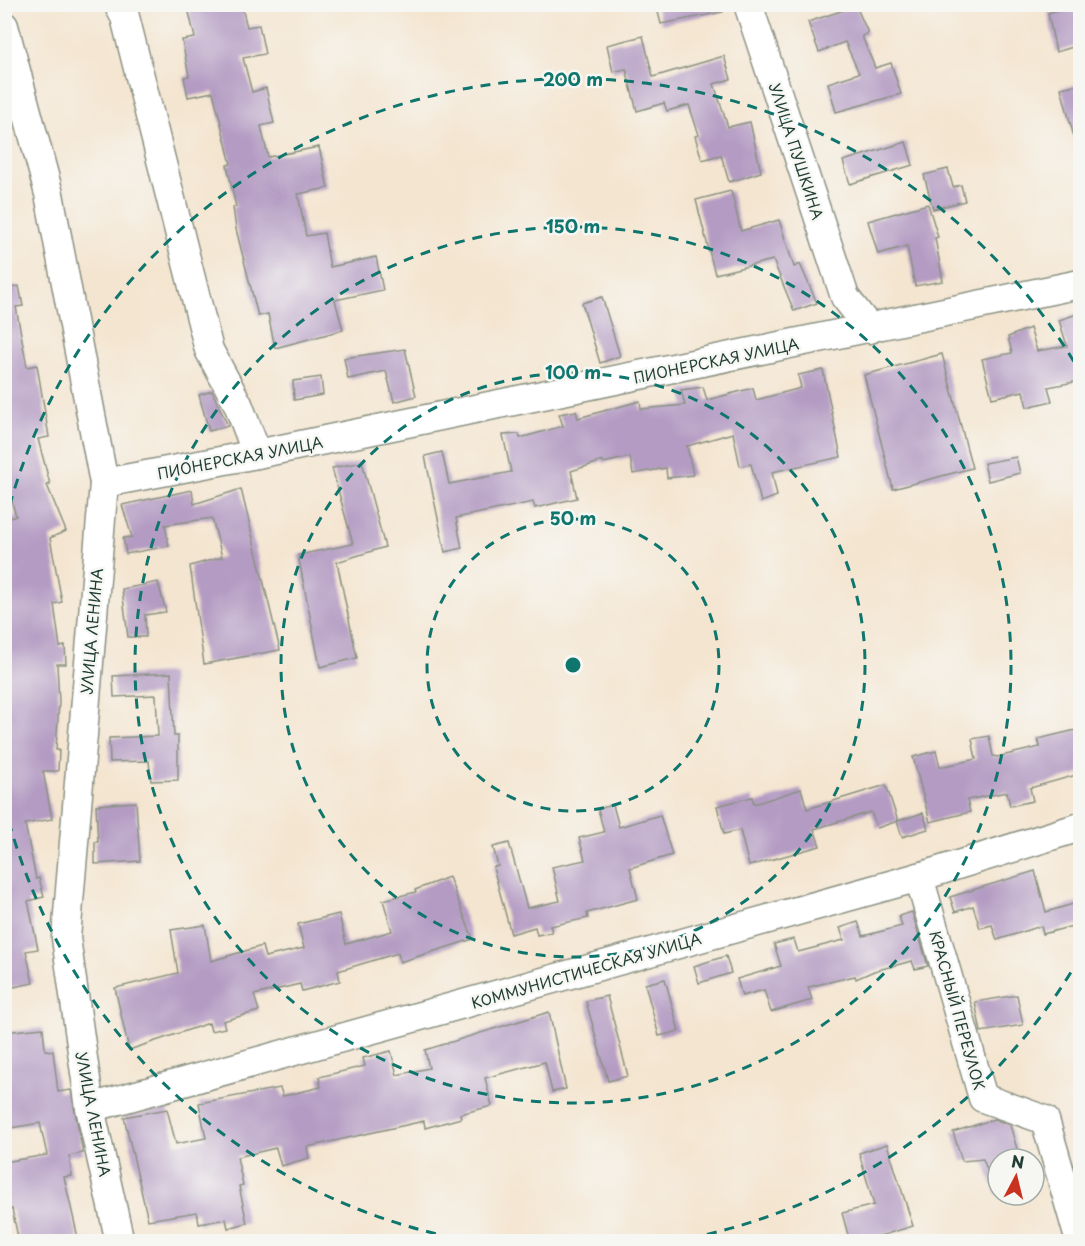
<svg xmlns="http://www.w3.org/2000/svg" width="1085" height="1246" font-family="'Playpen Sans',sans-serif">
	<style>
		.building { fill: #b49bc3 }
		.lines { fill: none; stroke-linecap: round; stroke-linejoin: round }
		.minor-casing { stroke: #8a9182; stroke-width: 31 }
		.minor { stroke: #fff; stroke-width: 28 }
		.ring { fill: none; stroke: #0f766e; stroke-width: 3; stroke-dasharray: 10 8 }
		.labels { text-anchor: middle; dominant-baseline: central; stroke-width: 5; stroke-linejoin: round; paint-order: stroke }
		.street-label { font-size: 15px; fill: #1f3d34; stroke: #f6f6f2 }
		.centre { fill: #0f766e; stroke: #f6f6f2; stroke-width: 3 }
		.ring-label { font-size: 18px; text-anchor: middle; font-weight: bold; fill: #0f766e; stroke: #f6f6f2; stroke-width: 5; stroke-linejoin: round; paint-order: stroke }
	</style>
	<rect width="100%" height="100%" fill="#f6f6f2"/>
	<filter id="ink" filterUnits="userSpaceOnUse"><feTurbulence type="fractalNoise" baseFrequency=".0167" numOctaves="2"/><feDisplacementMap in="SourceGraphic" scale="12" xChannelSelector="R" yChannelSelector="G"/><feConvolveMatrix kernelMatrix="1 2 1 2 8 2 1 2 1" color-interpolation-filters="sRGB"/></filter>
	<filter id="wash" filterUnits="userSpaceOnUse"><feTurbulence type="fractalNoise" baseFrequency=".008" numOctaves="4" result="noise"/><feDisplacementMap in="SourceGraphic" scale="24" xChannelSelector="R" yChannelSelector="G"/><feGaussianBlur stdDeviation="1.35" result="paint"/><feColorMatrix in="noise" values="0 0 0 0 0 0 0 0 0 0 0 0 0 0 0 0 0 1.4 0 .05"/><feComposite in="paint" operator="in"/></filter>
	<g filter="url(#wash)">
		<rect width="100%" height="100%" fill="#f4e5d0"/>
		<g id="blocks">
			<g class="building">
				<polygon points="187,4 241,4 247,27 259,25 265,54 243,58 252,92 266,88 274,123 261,126 268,157 319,147 328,188 298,194 306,236 324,233 330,267 376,257 383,290 335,300 343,330 275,348 268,314 258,316 236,229 233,207 236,207 227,165 231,164 213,92 188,97 184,77 189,76 182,40 195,38"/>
				<polygon points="656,4 723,4 723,12 661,24"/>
				<polygon points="1075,4 1080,4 1080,45 1056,52 1048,13"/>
				<polygon points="856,6 868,33 862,36 875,68 891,63 901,94 836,112 828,83 859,73 845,42 819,52 808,22"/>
				<polygon points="643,36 653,77 724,56 731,79 714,84 728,127 750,122 761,172 729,182 721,155 702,160 695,136 699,135 689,105 667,111 664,103 637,111 626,69 613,72 607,45"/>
				<polygon points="1080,84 1080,140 1075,141 1061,88"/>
				<polygon points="906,142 913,165 850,184 843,161"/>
				<polygon points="948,169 953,187 961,185 965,201 933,209 924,175"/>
				<polygon points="731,191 741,231 779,220 794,267 800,264 817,303 794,311 773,260 715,274 696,200"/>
				<polygon points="928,204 938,237 935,238 943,281 915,286 907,246 878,254 868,221"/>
				<polygon points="19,286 23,306 16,307 27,367 37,365 49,437 38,439 50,484 47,485 66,531 50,538 62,602 54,604 60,647 65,646 66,664 57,664 59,702 56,750 59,750 58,771 43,771 52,819 25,824 36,879 39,878 44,897 28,901 38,949 26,951 33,983 4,989 4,520 16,516 4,474 4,288"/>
				<polygon points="602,297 620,356 600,363 582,303"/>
				<polygon points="1080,313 1080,381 1048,387 1052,401 1027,407 1023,391 992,398 982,359 1012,353 1008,337 1030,328 1037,351 1067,346 1059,320"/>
				<polygon points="405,349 416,396 394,402 386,371 348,379 344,358"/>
				<polygon points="942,354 972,468 893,489 864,375"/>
				<polygon points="823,370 841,457 772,472 777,496 761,502 751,464 740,466 733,433 687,446 693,475 667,478 666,468 633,474 630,457 603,463 603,461 571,471 577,498 535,508 533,502 456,518 462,548 445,552 425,456 442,452 449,484 511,472 503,435 519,434 520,438 563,426 559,414 576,411 578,418 640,401 641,409 685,405 681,390 703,387 707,400 753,388 756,400 801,388 798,375"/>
				<polygon points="321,377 323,395 294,400 293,381"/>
				<polygon points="212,391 228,426 209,431 199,395"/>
				<polygon points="1016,457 1020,473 988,481 984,463"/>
				<polygon points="362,462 385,547 337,562 357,658 320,667 298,555 353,544 332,468"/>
				<polygon points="241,489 280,650 204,664 190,566 222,557 212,518 165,525 169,546 126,554 123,538 132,537 122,505 192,490 194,504"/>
				<polygon points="158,582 166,612 145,615 146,637 128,637 122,589"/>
				<polygon points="171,673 174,736 178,736 178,780 151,781 149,761 110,762 109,738 158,736 156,695 114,697 113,676"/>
				<polygon points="1080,729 1080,774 1030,788 1033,801 1010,806 1007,792 967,800 970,812 930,822 913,757 936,751 940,767 976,759 972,739 989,736 993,756 997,757 1040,747 1038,739"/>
				<polygon points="886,785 898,821 877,828 871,812 814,829 820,846 749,866 740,830 724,834 717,806 752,797 754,804 801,789 807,809"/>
				<polygon points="136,802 140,861 95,864 95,842 98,842 96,805"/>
				<polygon points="613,805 619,827 660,815 672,855 630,868 638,899 587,913 588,918 550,926 552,932 537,935 535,927 511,934 493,867 498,866 493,847 509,843 527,908 560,901 552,867 585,860 579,838 604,832 598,809"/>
				<polygon points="923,813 928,829 902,837 897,821"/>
				<polygon points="1035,871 1046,912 1080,902 1080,924 1043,934 1041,926 997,940 992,925 980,928 973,906 955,912 950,897"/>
				<polygon points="449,877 473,939 400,962 398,953 338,971 340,981 302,991 300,984 254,995 259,1011 223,1021 225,1028 211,1031 209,1023 129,1050 115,988 178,973 171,930 205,925 211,961 262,946 265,957 304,948 298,924 339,914 346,944 392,931 383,900 416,892 415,890"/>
				<polygon points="912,912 928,966 915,969 912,961 874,971 856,979 855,976 808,987 812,1000 771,1012 764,990 742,996 737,979 781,966 774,944 794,939 798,952 844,940 840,928 858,922 863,936 902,926 899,916"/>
				<polygon points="726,956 731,973 699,983 694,966"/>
				<polygon points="665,979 679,1031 659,1036 645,984"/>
				<polygon points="1017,995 1023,1025 981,1032 975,1002"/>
				<polygon points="607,996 628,1076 608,1081 586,1001"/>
				<polygon points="549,1012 566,1089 552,1092 545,1062 485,1078 492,1106 460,1114 461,1118 425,1128 424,1121 307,1147 309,1158 281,1166 276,1148 237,1157 243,1185 239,1186 247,1223 228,1228 226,1219 199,1224 197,1212 148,1220 124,1117 167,1109 176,1144 206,1138 199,1103 280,1088 283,1096 321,1087 319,1077 365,1066 363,1058 391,1051 397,1075 429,1068 425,1050"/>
				<polygon points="43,1028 45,1050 53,1051 58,1092 71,1090 83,1153 69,1156 72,1176 64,1177 79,1242 19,1242 12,1209 4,1211 4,1162 47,1155 40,1123 4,1129 4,1032"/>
				<polygon points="994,1119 1010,1125 1020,1159 998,1159 998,1194 996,1194 983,1159 962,1161 953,1132"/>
				<polygon points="887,1144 913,1226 860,1242 850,1242 842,1213 874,1205 859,1153"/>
			</g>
		</g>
	</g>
	<g filter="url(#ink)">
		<use href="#blocks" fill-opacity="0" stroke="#8a9182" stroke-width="1.5"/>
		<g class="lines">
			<g class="minor-casing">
				<g id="minor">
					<polyline points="118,4 125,17 209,350 238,404 257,454"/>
					<polyline points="748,4 845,297 870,329"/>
					<polyline points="4,26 49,194 104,483 66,938 90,1108 120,1242"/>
					<polyline points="104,483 257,454 1080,284"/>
					<polyline points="919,877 983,1098 1045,1120 1080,1242"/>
					<polyline points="90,1108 919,877 1080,827"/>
				</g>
			</g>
			<use href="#minor" class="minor"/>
		</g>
	</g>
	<g class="ring">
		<circle cx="573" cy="665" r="146"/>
		<circle cx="573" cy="665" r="292"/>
		<circle cx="573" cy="665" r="438"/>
		<path d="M1080 957A585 585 0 0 1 675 1241M471 1241A585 585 0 0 1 5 807M5 523A585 585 0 0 1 1080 372"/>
	</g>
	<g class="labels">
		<g class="street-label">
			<text transform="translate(797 151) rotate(72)">УЛИЦА ПУШКИНА</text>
			<text transform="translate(716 360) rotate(-12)">ПИОНЕРСКАЯ УЛИЦА</text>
			<text transform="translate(240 457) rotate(-11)">ПИОНЕРСКАЯ УЛИЦА</text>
			<text transform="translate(91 631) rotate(-85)">УЛИЦА ЛЕНИНА</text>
			<text transform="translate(586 970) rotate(-16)">КОММУНИСТИЧЕСКАЯ УЛИЦА</text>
			<text transform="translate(958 1010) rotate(74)">КРАСНЫЙ ПЕРЕУЛОК</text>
			<text transform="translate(94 1114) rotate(79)">УЛИЦА ЛЕНИНА</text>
		</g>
	</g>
	<circle cx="573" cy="665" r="9" class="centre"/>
	<g class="ring-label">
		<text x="573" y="86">200 m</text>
		<text x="573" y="233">150 m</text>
		<text x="573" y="379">100 m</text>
		<text x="573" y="525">50 m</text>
	</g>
	<rect width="1085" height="1246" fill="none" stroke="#f6f6f2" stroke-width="24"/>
	<g transform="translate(1016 1177) rotate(7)"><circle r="28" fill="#f6f6f2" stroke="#a0aca6" stroke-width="1.5"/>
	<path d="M0-4.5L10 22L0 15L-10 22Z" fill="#c8321e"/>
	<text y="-9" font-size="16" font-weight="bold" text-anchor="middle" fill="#1f3d34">N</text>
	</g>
</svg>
